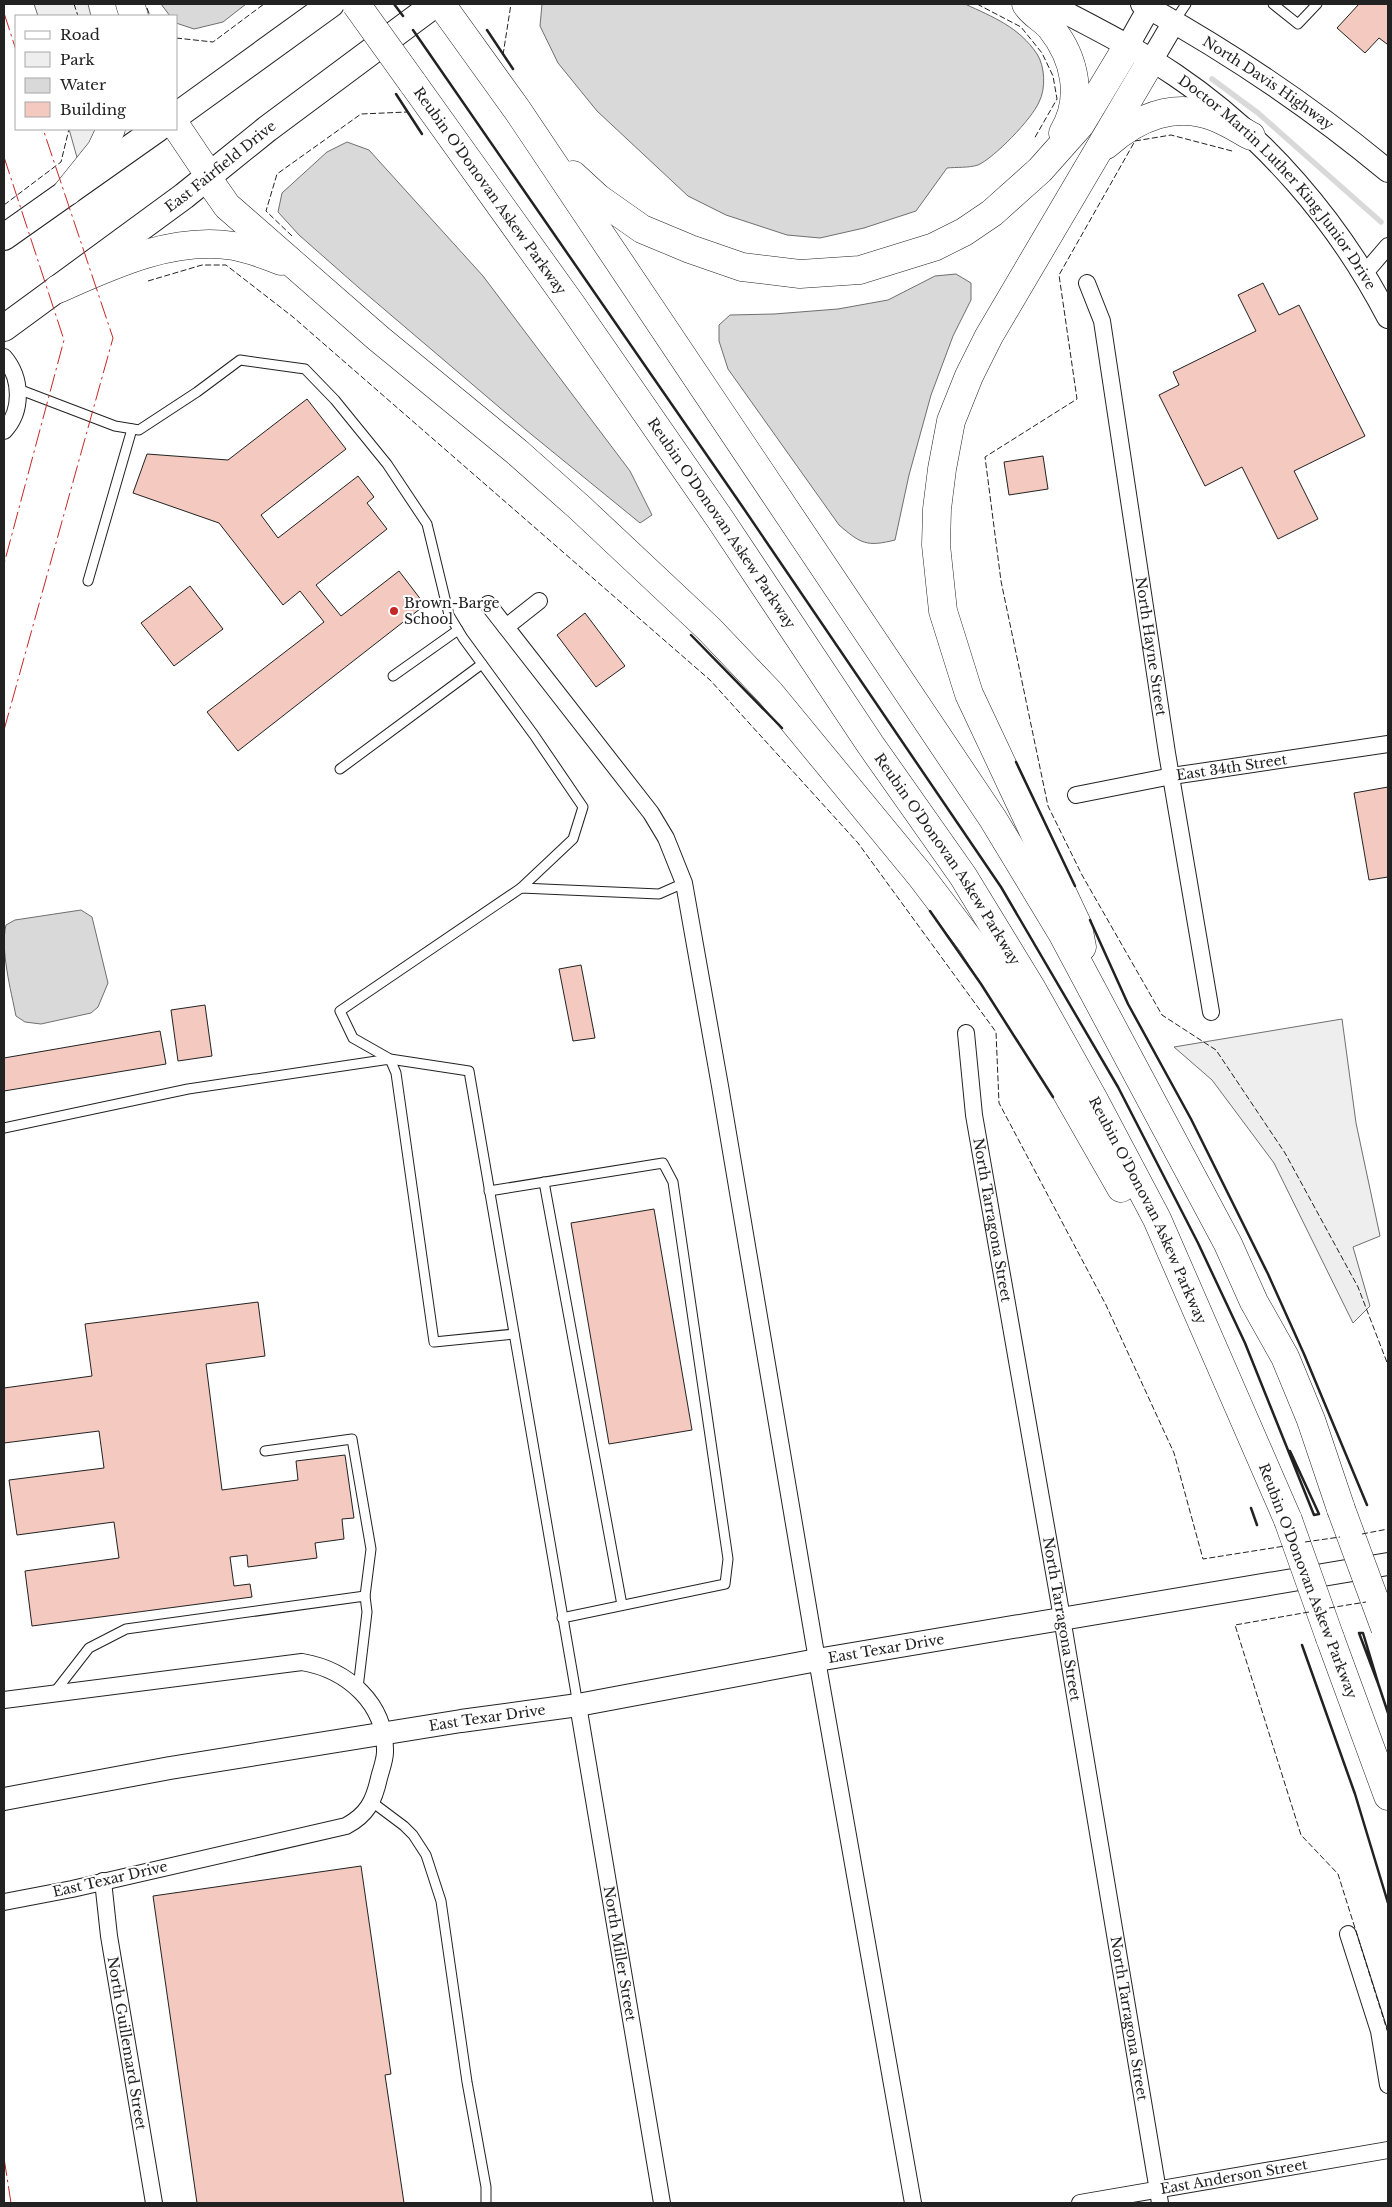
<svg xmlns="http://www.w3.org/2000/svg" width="1392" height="2207" font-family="'Libre Baskerville',serif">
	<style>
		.green { fill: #eee; stroke: #6f6f6f }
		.water { fill: #d9d9d9; stroke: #6f6f6f }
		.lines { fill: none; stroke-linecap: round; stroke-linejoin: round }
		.stream { stroke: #d9d9d9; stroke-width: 5.5 }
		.building { fill: #f3c9c0; stroke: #222 }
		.lane-casing { stroke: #222; stroke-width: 11 }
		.street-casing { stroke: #222; stroke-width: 18 }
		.secondary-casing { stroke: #222; stroke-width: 24 }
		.primary-casing { stroke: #222; stroke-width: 28 }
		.highway-casing { stroke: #222; stroke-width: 29 }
		.lane { stroke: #fff; stroke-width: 9 }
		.street { stroke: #fff; stroke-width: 16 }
		.secondary { stroke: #fff; stroke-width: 22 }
		.primary { stroke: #fff; stroke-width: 26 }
		.highway { stroke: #fff; stroke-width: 28 }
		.highway-bridge-casing { stroke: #222; stroke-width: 29; stroke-linecap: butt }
		.highway-bridge { stroke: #fff; stroke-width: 28 }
		.fence { stroke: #222; stroke-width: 1; stroke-dasharray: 6 2.5; stroke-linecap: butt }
		.wall { stroke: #222; stroke-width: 2.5 }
		.power { stroke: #c62828; stroke-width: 1; stroke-dasharray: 18 4 2.5 4; stroke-linecap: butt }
		.poi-dot { fill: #c62828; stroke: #fff; stroke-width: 2 }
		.labels { text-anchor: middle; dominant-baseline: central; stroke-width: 4; stroke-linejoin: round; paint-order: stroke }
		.street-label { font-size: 14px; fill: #222; stroke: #fff }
		.poi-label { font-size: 14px; fill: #222; stroke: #fff; text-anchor: start }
	</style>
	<rect width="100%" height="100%" fill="#fff"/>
	<g class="green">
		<polygon points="34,4 88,4 91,16 38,16"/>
		<polygon points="69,129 101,129 78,161"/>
		<polygon points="1342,1019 1356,1123 1380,1236 1353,1247 1370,1306 1353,1323 1274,1163 1212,1080 1174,1047"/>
	</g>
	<g class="water">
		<polygon points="161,4 246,4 223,22 194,29 176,23 176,16 170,16"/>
		<path d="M542,4H965C993,17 1019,27 1037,54C1045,66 1046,89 1039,102C1032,119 994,158 978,165C969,168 956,167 947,168L916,211L864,228L820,238L787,235L726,215L688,196L597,111L558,63L540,26Z"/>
		<polygon points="347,142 369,150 483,276 630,471 652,515 640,523 526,430 358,287 299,235 278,212 282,193 327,152"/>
		<path d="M956,274L971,283V300L953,336L931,395L909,475L895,540C867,547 861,544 839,525L728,369L719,341V325L730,315L774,314L838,309L888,300L935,276Z"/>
		<path d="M81,910L92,917L108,983L98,1007L91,1013L41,1024L25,1022L16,1016C11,991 0,949 6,925L15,920Z"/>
	</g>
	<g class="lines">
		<polyline class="stream" points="1212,79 1258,113 1381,222"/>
	</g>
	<g class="building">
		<polygon points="1359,4 1388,4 1388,42 1387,44 1379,38 1365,53 1337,28"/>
		<polygon points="1263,283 1279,315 1299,305 1365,436 1294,471 1318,519 1278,539 1242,467 1205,486 1159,395 1179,385 1173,372 1256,331 1238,295"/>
		<polygon points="307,399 346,449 261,515 278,538 358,476 374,497 367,503 387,529 316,585 341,616 399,571 425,605 238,751 207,712 324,622 300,591 283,605 219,523 133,493 147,454 228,460"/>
		<polygon points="1043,456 1048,489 1009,495 1004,462"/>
		<polygon points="190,586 223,629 174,666 141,623"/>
		<polygon points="585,613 625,666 596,687 557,635"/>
		<polygon points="1388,787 1388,877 1369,880 1354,793"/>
		<polygon points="581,965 595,1038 573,1041 559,969"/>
		<polygon points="205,1005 212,1056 178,1061 171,1010"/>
		<polygon points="160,1031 166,1064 4,1091 4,1058"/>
		<polygon points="654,1209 692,1430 609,1444 571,1223"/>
		<polygon points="258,1302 265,1356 206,1364 222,1490 298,1480 296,1461 345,1455 354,1518 342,1519 344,1539 315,1543 317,1558 248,1567 247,1555 230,1557 234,1586 250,1584 252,1597 32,1626 25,1571 119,1558 114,1522 17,1535 9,1480 104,1468 99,1431 4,1443 4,1388 92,1376 85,1324"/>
		<polygon points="361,1866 391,2074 385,2075 404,2203 197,2203 153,1896"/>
	</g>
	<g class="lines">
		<g class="lane-casing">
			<g id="lane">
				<polyline points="1273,4 1298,24 1317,4"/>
				<polyline points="1174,22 1186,4"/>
				<polyline points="18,389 115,426 139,430 197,392 240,360 305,369 335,400 387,464 427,524 449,615 463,638 534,735 583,807 573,839 521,888"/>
				<polyline points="88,581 132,429"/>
				<polyline points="393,676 458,630"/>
				<polyline points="340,769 482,664"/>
				<polyline points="4,1128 188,1089 390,1059 396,1073 434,1342 514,1334"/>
				<polyline points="544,1182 622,1605"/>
				<polyline points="489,1191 663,1163 673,1182 728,1559 725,1584 562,1618"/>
				<polyline points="265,1451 352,1439 371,1549 365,1596"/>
				<polyline points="54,1693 89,1648 126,1629 365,1596 367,1612 358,1688"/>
				<polyline points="578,1705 469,1071 390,1059 353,1038 340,1011 521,888 659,894 684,883"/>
				<polyline points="372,1802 404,1826 413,1835 426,1855 441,1901 467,2082 486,2187 486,2203"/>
			</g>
		</g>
		<g class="street-casing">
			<g id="street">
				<polyline points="1364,274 1388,246"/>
				<path id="s1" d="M1087,283L1102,321L1167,753L1211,1012"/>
				<path d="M4,357C22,378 23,411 4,431"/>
				<polyline points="488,604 651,813 666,838 684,883 720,1086 817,1660 913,2203"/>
				<polyline points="506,627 539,601"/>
				<path id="s2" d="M1076,795L1172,776L1388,744"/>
				<path id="s3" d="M966,1033L974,1115L1062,1618L1160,2203"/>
				<path d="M4,1700L302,1662C348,1670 386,1704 385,1752C385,1760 381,1770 379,1778C374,1801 367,1815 346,1826L72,1889L4,1902"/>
				<path id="s4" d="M578,1705L662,2203"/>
				<path id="s5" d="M103,1881L109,1936L154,2203"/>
				<polyline points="1348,1934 1379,2031 1388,2085"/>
				<path id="s6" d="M1080,2203L1388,2150"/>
			</g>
		</g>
		<g class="secondary-casing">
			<g id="secondary">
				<path id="s7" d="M1049,4C1091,26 1135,48 1175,75C1265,136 1338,221 1388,317"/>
				<path id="s8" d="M1142,4C1229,52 1311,107 1388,171"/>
				<polyline points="1127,47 1149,8"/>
				<polyline points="1151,61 1174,22"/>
				<path id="s9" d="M4,1799L170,1768L461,1721L578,1705L817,1660L1388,1564"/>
			</g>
		</g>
		<g class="primary-casing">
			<g id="primary">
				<polyline points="176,116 331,4"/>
				<polyline points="4,237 157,129"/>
				<path id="s10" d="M4,328L184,196L267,129L435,4"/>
			</g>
		</g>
		<g class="highway-casing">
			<g id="highway">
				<polyline points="130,4 134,16"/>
				<polyline points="441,4 518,111 993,819 1062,933 1228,1244 1254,1302 1285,1357 1311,1420 1341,1509"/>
				<path d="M1026,4C1034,16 1043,18 1051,28C1075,58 1084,98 1063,133"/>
				<path id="s11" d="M412,82L571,304L720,519L870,744L963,876L1032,989L1093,1098L1157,1219L1288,1520"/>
				<polyline points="176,126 209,175 213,186 227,206 378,338 517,452 579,507 709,629 770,693 920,875 971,942 1057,1076 1121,1188"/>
				<path d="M1106,145C1138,117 1175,101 1217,118C1229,123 1240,130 1251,136"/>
				<polyline points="573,175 598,198 642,229 690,249 742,267 800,274 860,270 934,247 964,232 992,213 1040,170 1080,125 1127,47"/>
				<polyline points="68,191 101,150 111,129"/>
				<path d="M58,289C112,265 173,236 234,246C250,249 266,255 281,261"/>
				<polyline points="1082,947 1078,926 969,694 943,611 936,545 937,509 942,469 951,421 969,376 989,336 1151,61"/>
				<polyline points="1330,1638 1388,1796"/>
			</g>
		</g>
		<use href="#lane" class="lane"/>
		<use href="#street" class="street"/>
		<use href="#secondary" class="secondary"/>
		<use href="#primary" class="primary"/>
		<use href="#highway" class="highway"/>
		<g class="highway-bridge-casing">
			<g id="highway-bridge">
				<polyline points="356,4 412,82"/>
				<polyline points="1341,1509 1385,1628"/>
				<polyline points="1288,1520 1330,1638"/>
			</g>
		</g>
		<use href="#highway-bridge" class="highway-bridge"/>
		<g class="fence">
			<polyline points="74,4 78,16"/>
			<polyline points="977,4 1021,27 1042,53 1053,76 1057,99 1034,139"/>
			<polyline points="147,8 150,16"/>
			<polyline points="176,38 213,42 264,4"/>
			<polyline points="503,55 511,4"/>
			<polyline points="1232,151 1171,135 1135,141 1059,275 1077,399 985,457 1001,581 1048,806 1082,875 1162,1015 1216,1050 1285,1153 1358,1287 1388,1365"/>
			<polyline points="4,205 61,162 69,129"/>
			<polyline points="292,236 266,211 277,174 361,114 407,112"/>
			<polyline points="148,281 202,265 226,265 293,317 710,680 858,843 996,1032 999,1103 1106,1305 1174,1453 1203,1559 1285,1546"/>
			<polyline points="1362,1534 1388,1529"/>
			<polyline points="1305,1542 1340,1537"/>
			<polyline points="1329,1608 1366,1602"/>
			<polyline points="1309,1612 1235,1625 1301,1835 1338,1874 1388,2033"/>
		</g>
		<g class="wall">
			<polyline points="394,4 403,16"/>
			<polyline points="413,30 742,506 1001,887 1118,1087 1198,1243 1245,1343 1314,1515 1319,1514 1290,1451"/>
			<polyline points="487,30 513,69"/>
			<polyline points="396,94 422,134"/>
			<polyline points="691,635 782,728"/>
			<polyline points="1016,762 1075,886"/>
			<polyline points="930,911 981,984 1053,1097"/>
			<polyline points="1090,920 1128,1004 1191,1119 1268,1274 1304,1354 1367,1505"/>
			<polyline points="1251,1508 1257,1525"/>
			<polygon points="1359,1633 1363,1633 1379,1686"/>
			<polyline points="1302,1645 1355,1794 1388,1903"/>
			<polyline points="1379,1686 1388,1713"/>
		</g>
		<g class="power">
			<polyline points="4,13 16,50"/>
			<polyline points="4,157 64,340 4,564"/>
			<polyline points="4,730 113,338 43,129"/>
			<polyline points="4,2158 11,2203"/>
		</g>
	</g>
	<circle class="poi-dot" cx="394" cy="611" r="5"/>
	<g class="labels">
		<g class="street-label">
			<text stroke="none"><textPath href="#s8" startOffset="149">North Davis Highway</textPath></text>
			<text stroke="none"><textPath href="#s10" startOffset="270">East Fairfield Drive</textPath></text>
			<text stroke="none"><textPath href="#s7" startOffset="294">Doctor Martin Luther King Junior Drive</textPath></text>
			<text stroke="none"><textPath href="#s11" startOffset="134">Reubin O'Donovan Askew Parkway</textPath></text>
			<text stroke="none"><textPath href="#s11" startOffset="539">Reubin O'Donovan Askew Parkway</textPath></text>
			<text stroke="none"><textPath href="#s1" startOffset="370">North Hayne Street</textPath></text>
			<text stroke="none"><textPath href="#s2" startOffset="158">East 34th Street</textPath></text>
			<text stroke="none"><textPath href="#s11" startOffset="944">Reubin O'Donovan Askew Parkway</textPath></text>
			<text stroke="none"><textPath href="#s11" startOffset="1349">Reubin O'Donovan Askew Parkway</textPath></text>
			<text stroke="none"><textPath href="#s3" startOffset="189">North Tarragona Street</textPath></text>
			<text transform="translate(1308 1581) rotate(69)">Reubin O'Donovan Askew Parkway</text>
			<text stroke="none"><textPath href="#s3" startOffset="594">North Tarragona Street</textPath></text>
			<text stroke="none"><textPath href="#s9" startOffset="895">East Texar Drive</textPath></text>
			<text stroke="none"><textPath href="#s9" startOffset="490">East Texar Drive</textPath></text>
			<text transform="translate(110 1879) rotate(-13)">East Texar Drive</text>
			<text stroke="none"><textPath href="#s4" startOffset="252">North Miller Street</textPath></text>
			<text stroke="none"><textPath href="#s3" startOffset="999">North Tarragona Street</textPath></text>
			<text stroke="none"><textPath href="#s5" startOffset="164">North Guillemard Street</textPath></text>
			<text stroke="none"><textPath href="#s6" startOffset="156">East Anderson Street</textPath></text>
		</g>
		<g class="poi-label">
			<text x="404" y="603">Brown-Barge<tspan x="404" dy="16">School</tspan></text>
		</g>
	</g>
	<rect width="1392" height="2207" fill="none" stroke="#222222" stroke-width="10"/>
	<rect x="15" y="15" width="162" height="115" fill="#ffffff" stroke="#a7a7a7"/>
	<rect x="25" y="31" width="25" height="8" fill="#ffffff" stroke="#a7a7a7"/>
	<text x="60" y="40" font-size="15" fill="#222222">Road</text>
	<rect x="25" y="52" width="25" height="15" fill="#eeeeee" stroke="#a7a7a7"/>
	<text x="60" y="65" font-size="15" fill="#222222">Park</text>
	<rect x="25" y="78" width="25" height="15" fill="#d9d9d9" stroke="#a7a7a7"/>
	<text x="60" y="90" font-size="15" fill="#222222">Water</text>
	<rect x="25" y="102" width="25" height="15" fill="#f3c9c0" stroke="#a7a7a7"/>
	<text x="60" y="115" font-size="15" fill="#222222">Building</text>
</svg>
